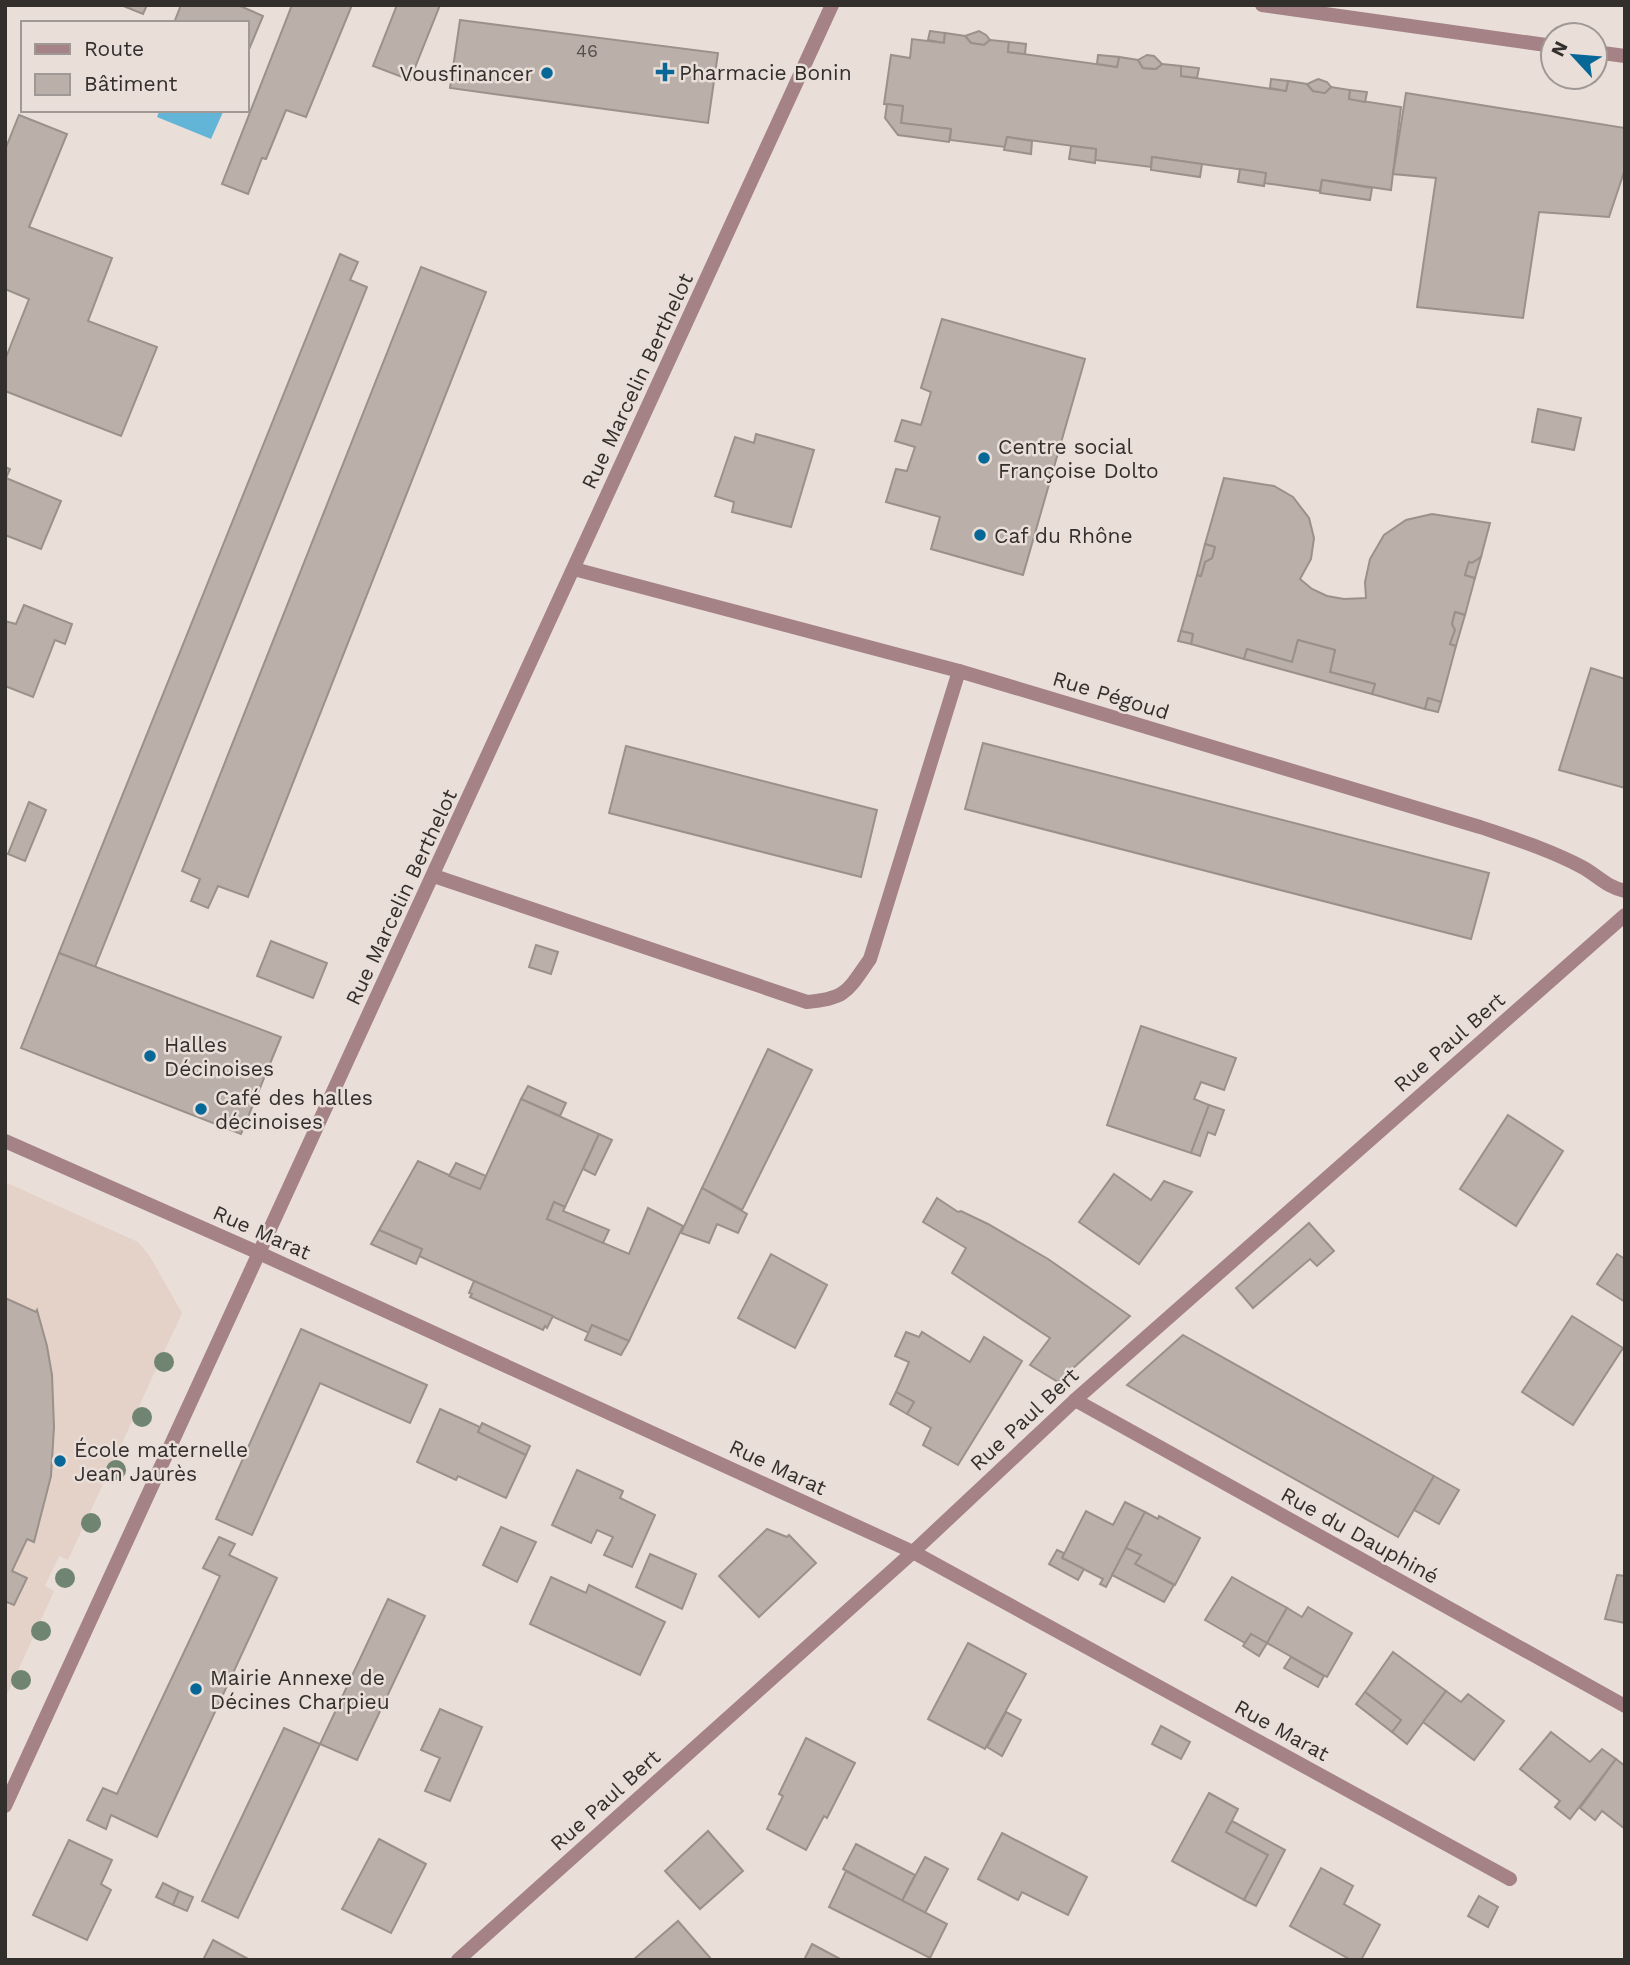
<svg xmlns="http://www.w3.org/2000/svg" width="1630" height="1965" font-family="'Work Sans',sans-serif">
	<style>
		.built { fill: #e4d2c8 }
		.water { fill: #62b5d7 }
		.building { fill: #baafa9; stroke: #9b918b; stroke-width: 2 }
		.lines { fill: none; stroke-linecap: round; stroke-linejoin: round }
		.service { stroke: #a48286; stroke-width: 14 }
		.minor { stroke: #a48286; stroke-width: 14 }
		.tertiary { stroke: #a48286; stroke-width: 14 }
		.tree { fill: #6f8572 }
		.poi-dot { fill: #076897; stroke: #e9ded8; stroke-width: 2.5 }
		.labels { text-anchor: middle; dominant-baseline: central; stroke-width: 5; stroke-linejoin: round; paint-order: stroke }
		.number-label { font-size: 18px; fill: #554f4c }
		.poi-label { font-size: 21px; fill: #332f2d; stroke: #e9ded8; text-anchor: start }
		.street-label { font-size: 21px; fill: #332f2d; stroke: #e9ded8 }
	</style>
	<rect width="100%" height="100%" fill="#e9ded8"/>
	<polygon class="built" points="5,1182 138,1242 149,1255 182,1313 68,1560 59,1556 45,1586 54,1591 5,1699"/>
	<polygon class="water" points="157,110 218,110 223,112 211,139 157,117 159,112"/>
	<g class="building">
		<polygon points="121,5 147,5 143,14"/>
		<polygon points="181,5 238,5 263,16 247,54 247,23 174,23"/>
		<polygon points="292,5 352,5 306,117 286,110 266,159 262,158 248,194 222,184"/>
		<polygon points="397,5 440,5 410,80 373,66"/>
		<polygon points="460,20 718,53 708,123 450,88"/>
		<polygon points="930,31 945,33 944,43 928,40"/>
		<polygon points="979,31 986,35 990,40 984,45 971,43 965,36"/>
		<polygon points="945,33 965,36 971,43 984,45 990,40 1009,42 1008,52 1117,67 1119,57 1138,60 1143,68 1156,69 1162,64 1181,66 1181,76 1286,91 1288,81 1307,84 1313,91 1325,93 1331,87 1350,90 1349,99 1401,107 1391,190 1322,180 1320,191 1264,183 1266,173 1152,157 1151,167 1095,160 1096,149 1007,137 1005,147 950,140 951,129 901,123 903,106 884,104 891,55 910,58 912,39 944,43"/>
		<polygon points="1009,42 1026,44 1025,54 1008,52"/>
		<polygon points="1098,55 1119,57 1117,67 1097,64"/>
		<polygon points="1147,55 1154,56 1162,64 1156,69 1143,68 1138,60"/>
		<polygon points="1181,66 1199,68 1197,78 1181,76"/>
		<polygon points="1271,79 1288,81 1286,91 1270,88"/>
		<polygon points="1318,79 1327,82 1331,87 1325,93 1313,91 1307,84"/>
		<polygon points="1350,90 1367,92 1365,102 1349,99"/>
		<polygon points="1406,93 1625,128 1625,169 1609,217 1539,212 1523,318 1417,307 1436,178 1393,174"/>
		<polygon points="887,104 903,106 901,123 951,129 949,142 898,135 885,118"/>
		<polygon points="19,115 67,134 29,227 112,258 88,321 157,347 121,436 5,391 5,360 29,299 5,289 5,150"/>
		<polygon points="1007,137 1032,141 1031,154 1004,150"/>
		<polygon points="1071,146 1096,149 1095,163 1069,159"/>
		<polygon points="1152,157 1202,164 1200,177 1151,170"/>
		<polygon points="1240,169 1266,173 1264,186 1238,182"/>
		<polygon points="1322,180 1372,188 1370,200 1320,193"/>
		<polygon points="340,254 358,262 350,280 367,287 95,967 59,953"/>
		<polygon points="421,267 486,292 248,897 218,886 208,908 191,901 200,879 182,871"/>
		<polygon points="942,319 1085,359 1023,575 931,549 940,517 886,502 896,469 907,471 915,447 895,441 902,420 921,425 931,392 921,388"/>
		<polygon points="1538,409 1581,418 1574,450 1532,442"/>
		<polygon points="756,434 814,450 791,527 732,512 734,502 715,496 735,437 754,443"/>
		<polygon points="5,467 10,469 6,478 61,501 41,549 5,535"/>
		<polygon points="1224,478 1274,486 1293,497 1309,518 1314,538 1311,559 1300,579 1312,589 1327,596 1344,599 1366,598 1365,582 1370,559 1384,535 1406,520 1432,514 1490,523 1481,557 1472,563 1469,562 1465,575 1475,578 1465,615 1455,612 1452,624 1455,630 1450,644 1456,646 1441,702 1428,698 1425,709 1372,694 1375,684 1330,672 1335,650 1298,640 1292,662 1247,649 1244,659 1191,644 1193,634 1181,631 1197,575 1201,576 1205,562 1212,558 1215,547 1205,544"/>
		<polygon points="1205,544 1215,547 1212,558 1205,562 1201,576 1197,575"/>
		<polygon points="1481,557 1475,578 1465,575 1469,562 1472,563"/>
		<polygon points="24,605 72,624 65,644 55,640 33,697 5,686 5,621 16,624"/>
		<polygon points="1455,612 1465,615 1456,646 1450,644 1455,630 1452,624"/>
		<polygon points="1181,631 1193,634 1191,644 1178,641"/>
		<polygon points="1298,640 1335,650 1330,672 1375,684 1372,694 1244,659 1247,649 1292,662"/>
		<polygon points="1591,668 1625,679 1625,788 1559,770"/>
		<polygon points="1428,698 1441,702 1438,712 1425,709"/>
		<polygon points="983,743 1489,873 1471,939 965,809"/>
		<polygon points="626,746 877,810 861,877 609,813"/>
		<polygon points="29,802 46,810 25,861 8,854"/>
		<polygon points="271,941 327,963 313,998 257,976"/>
		<polygon points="536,945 558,952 551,974 529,967"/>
		<polygon points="59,953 281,1037 241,1134 21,1048"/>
		<polygon points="1141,1026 1236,1058 1224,1090 1201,1082 1194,1099 1209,1105 1191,1153 1107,1125"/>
		<polygon points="768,1049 812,1070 742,1210 702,1188"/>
		<polygon points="528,1086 566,1103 560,1116 521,1099"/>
		<polygon points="521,1099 599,1134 565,1207 554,1202 547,1219 629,1254 648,1208 683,1226 629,1341 592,1325 589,1333 419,1256 422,1249 379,1230 418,1161 480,1189"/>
		<polygon points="1209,1105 1224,1110 1215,1135 1208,1132 1200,1156 1191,1153"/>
		<polygon points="1508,1115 1563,1151 1516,1226 1460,1189"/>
		<polygon points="599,1134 612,1140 595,1175 583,1169"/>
		<polygon points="456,1163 486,1176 480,1189 449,1176"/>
		<polygon points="1114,1174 1151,1200 1164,1181 1192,1192 1139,1264 1079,1222"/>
		<polygon points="702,1188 747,1214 738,1233 717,1224 709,1243 681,1233"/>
		<polygon points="937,1198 958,1212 961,1211 988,1224 1048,1259 1130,1316 1058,1382 1030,1365 1050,1338 952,1273 966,1248 923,1222"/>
		<polygon points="554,1202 565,1207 563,1211 609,1230 603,1243 547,1219"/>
		<polygon points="1309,1223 1334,1251 1317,1266 1310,1259 1253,1308 1236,1288"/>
		<polygon points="379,1230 422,1249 416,1264 371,1244"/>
		<polygon points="771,1254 827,1285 795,1348 738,1318"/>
		<polygon points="1617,1254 1625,1259 1625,1302 1597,1284"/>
		<polygon points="474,1281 553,1316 547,1328 545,1326 543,1330 470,1297 472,1294 469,1293"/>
		<polygon points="5,1298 36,1312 37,1310 47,1346 52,1375 54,1427 51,1476 34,1542 27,1539 12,1571 27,1578 14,1605 7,1602 5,1606"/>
		<polygon points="1572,1316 1623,1348 1573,1425 1522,1392"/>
		<polygon points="592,1325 629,1341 621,1355 585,1340"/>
		<polygon points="301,1329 427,1385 410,1423 320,1383 252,1535 216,1519"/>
		<polygon points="906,1332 919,1337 922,1332 970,1362 984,1337 1022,1361 958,1465 923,1445 931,1428 907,1414 914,1402 896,1392 909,1362 895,1356"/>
		<polygon points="1183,1335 1434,1476 1398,1537 1127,1385"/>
		<polygon points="896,1392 914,1402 907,1414 890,1404"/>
		<polygon points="440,1409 480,1427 478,1432 526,1455 506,1498 458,1476 456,1480 417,1462"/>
		<polygon points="482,1423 530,1446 526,1455 478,1432"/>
		<polygon points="577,1470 623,1491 620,1498 655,1515 632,1567 604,1555 613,1537 597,1530 591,1543 552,1525"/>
		<polygon points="1434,1476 1459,1490 1439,1524 1414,1510"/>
		<polygon points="1125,1502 1145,1512 1106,1587 1100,1584 1103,1579 1062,1558 1086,1511 1113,1525"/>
		<polygon points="1145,1512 1158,1519 1159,1516 1200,1538 1175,1585 1135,1564 1141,1555 1126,1548"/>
		<polygon points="501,1527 536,1542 517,1582 483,1565"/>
		<polygon points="767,1529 787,1537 789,1535 816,1563 759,1617 719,1576"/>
		<polygon points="219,1537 235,1544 229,1555 277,1578 157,1837 111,1815 106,1829 87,1820 103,1788 117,1794 220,1576 203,1568"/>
		<polygon points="1126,1548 1141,1555 1135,1564 1174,1585 1164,1602 1112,1575"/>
		<polygon points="1057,1550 1064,1553 1062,1558 1084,1569 1078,1580 1049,1564"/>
		<polygon points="650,1554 696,1574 682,1609 636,1587"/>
		<polygon points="1617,1575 1625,1576 1625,1623 1605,1619"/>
		<polygon points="551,1577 586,1593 589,1585 665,1622 640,1675 530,1624"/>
		<polygon points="1232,1577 1287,1608 1267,1643 1251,1634 1245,1643 1205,1620"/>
		<polygon points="388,1599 425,1616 357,1760 320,1744"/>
		<polygon points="1308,1607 1352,1633 1327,1677 1267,1643 1287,1608 1302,1617"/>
		<polygon points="1251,1634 1267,1643 1259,1656 1243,1646"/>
		<polygon points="968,1643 1026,1674 985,1749 928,1719"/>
		<polygon points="1393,1652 1446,1691 1407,1744 1392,1732 1401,1720 1365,1692"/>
		<polygon points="1291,1657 1324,1676 1318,1687 1284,1668"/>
		<polygon points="1446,1691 1461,1702 1468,1694 1504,1721 1474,1760 1423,1722"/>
		<polygon points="1365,1692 1401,1720 1392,1732 1356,1704"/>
		<polygon points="440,1709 482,1727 450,1801 425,1791 440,1758 421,1750"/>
		<polygon points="1006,1712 1021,1720 1002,1756 987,1747"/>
		<polygon points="1161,1726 1190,1742 1181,1759 1152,1744"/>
		<polygon points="284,1728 320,1744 238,1918 202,1901"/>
		<polygon points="1551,1732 1590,1762 1602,1749 1616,1759 1570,1819 1555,1807 1560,1801 1520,1769"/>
		<polygon points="806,1738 855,1763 827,1818 824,1816 806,1850 767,1829 783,1796 779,1794"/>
		<polygon points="1616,1759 1625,1766 1625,1829 1602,1811 1595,1820 1580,1808"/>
		<polygon points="1209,1793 1238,1809 1226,1832 1268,1855 1244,1900 1172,1861"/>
		<polygon points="1232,1821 1285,1850 1256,1906 1244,1900 1268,1855 1226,1832"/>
		<polygon points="708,1831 743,1871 700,1909 665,1871"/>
		<polygon points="1002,1833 1087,1877 1068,1915 1022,1892 1018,1900 978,1879"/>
		<polygon points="379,1839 426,1864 391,1933 342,1909"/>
		<polygon points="69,1840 112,1860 101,1884 111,1890 87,1940 33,1915"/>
		<polygon points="856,1844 915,1875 902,1901 843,1869"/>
		<polygon points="925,1857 948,1869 925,1913 902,1901"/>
		<polygon points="1321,1868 1353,1886 1344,1904 1380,1925 1361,1960 1351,1960 1290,1926"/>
		<polygon points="846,1871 947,1924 930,1958 829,1907"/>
		<polygon points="163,1883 179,1891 173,1905 156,1897"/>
		<polygon points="179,1891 193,1897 187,1911 173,1905"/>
		<polygon points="1479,1896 1498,1907 1488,1927 1468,1916"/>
		<polygon points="678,1921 712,1960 633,1960"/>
		<polygon points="213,1940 250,1960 203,1960"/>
		<polygon points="812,1944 842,1960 804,1960"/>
	</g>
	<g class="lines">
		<path class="service" d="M434,876L807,1002C847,999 848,990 870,959L959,671"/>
		<g class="minor">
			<path d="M574,569L959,671L1480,827C1515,839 1550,850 1582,867C1597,875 1608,888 1625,891"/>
			<polyline points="5,1141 259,1253 913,1552 1510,1879"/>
			<polyline points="1075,1400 1625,1706"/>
			<polyline points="5,1806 832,5"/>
			<polyline points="458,1960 913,1552 1075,1400 1625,915"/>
		</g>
		<g class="tertiary">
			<polyline points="1262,5 1553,46"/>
			<polyline points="1595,52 1625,56"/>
		</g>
	</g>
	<g class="tree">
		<circle cx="164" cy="1362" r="10"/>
		<circle cx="142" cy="1417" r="10"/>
		<circle cx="116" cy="1470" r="10"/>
		<circle cx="91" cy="1523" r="10"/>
		<circle cx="65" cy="1578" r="10"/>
		<circle cx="41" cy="1631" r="10"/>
		<circle cx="21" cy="1680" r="10"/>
	</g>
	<g class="poi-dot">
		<path d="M661.5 61.5h7v7h7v7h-7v7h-7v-7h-7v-7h7z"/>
		<circle cx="547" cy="73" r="7"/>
		<circle cx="984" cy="458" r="7"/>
		<circle cx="980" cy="535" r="7"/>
		<circle cx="150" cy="1056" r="7"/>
		<circle cx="201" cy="1109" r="7"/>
		<circle cx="60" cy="1461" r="7"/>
		<circle cx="196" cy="1689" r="7"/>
	</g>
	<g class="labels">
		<g class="number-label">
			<text x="587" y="50">46</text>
		</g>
		<g class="poi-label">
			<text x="679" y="72">Pharmacie Bonin</text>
			<text x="533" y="73" text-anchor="end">Vousfinancer</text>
			<text x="998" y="446">Centre social<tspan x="998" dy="24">Françoise Dolto</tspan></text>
			<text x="994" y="535">Caf du Rhône</text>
			<text x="164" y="1044">Halles<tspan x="164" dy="24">Décinoises</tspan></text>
			<text x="215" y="1097">Café des halles<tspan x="215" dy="24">décinoises</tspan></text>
			<text x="74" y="1449">École maternelle<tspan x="74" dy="24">Jean Jaurès</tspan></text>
			<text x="210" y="1677">Mairie Annexe de<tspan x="210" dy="24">Décines Charpieu</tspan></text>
		</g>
		<g class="street-label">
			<text transform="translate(637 381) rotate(-65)">Rue Marcelin Berthelot</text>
			<text transform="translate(1111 695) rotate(17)">Rue Pégoud</text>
			<text transform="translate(401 897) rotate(-65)">Rue Marcelin Berthelot</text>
			<text transform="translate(1449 1042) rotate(-41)">Rue Paul Bert</text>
			<text transform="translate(262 1232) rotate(24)">Rue Marat</text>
			<text transform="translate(1024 1419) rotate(-43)">Rue Paul Bert</text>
			<text transform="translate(778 1467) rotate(25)">Rue Marat</text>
			<text transform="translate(1360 1535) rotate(29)">Rue du Dauphiné</text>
			<text transform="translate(1282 1730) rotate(29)">Rue Marat</text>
			<text transform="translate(605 1800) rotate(-42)">Rue Paul Bert</text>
		</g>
	</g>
	<rect width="1630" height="1965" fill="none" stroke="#332f2d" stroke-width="14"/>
	<rect x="21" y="21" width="228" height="91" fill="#e9ded8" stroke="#a09894" stroke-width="2"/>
	<rect x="35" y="44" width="35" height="10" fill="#a48286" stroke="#a09894" stroke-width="2"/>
	<text x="84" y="56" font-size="21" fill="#332f2d">Route</text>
	<rect x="35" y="74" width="35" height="21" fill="#baafa9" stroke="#a09894" stroke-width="2"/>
	<text x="84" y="91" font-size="21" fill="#332f2d">Bâtiment</text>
	<g transform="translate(1574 56) rotate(296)"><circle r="33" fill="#e9ded8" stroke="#a09894" stroke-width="2"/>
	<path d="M0-5L12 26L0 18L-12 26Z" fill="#076897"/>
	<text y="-10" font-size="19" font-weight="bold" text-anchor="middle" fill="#332f2d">N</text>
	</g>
</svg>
